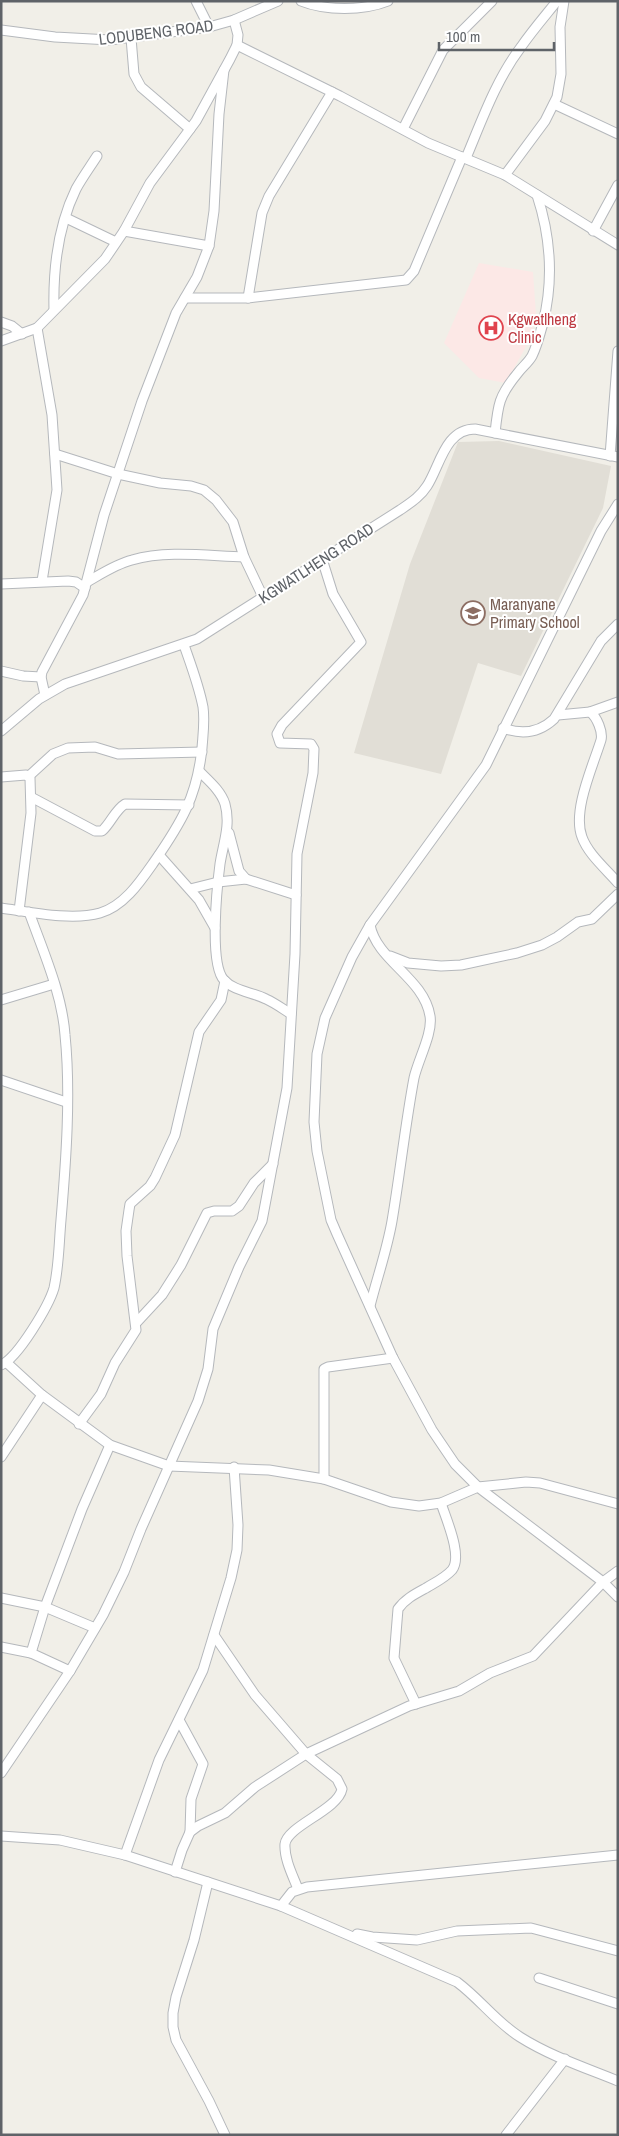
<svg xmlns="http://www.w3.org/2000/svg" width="619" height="2136" font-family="'Archivo Narrow',sans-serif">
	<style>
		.education { fill: #e1ded6 }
		.medical { fill: #fce8e6 }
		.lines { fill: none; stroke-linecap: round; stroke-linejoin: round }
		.minor-casing { stroke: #b5b8bc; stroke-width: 11 }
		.minor { stroke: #fff; stroke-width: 9 }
		.labels { text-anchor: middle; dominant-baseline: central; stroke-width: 4; stroke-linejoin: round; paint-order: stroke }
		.street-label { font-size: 16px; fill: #5f6368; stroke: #fff }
		.health-label { font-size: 16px; fill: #be3a42; stroke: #fff; text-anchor: start }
		.education-label { font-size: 16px; fill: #785e54; stroke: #fff; text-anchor: start }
	</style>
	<rect width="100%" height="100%" fill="#f1efe8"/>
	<polygon class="education" points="499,441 611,466 603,508 521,676 478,663 441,774 354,753 410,564 458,442"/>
	<polygon class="medical" points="479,263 533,272 536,315 529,341 506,383 479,378 444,343"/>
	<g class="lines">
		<g class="minor-casing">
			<g id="minor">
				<polyline points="196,1 209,27"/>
				<path d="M301,1C326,11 363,11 388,1"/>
				<polyline points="1,30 55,37 110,40 209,27 234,20 278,1"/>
				<polyline points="131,38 134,74 141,87 190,129"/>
				<polyline points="237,45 340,96 428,143 505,175 618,245"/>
				<polyline points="554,104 618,134"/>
				<polyline points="403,129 443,50 492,1"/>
				<path d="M466,158C482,120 496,80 521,47C532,31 545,16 557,1"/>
				<polyline points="505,175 545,121 557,97 561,74 560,27 564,1"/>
				<polyline points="66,218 116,242"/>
				<polyline points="124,231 209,246"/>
				<polyline points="593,231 618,185"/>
				<polyline points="185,298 248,298 406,280 414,271 462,157"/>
				<polyline points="248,298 262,213 269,196 332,92"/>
				<path d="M54,310C53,270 58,226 76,189C82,178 90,167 97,156"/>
				<polyline points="1,322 12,326 22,334"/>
				<polyline points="37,328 52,415 57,490 42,581"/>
				<polyline points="1,341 37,328 105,259 124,231 150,183 196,121 230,59 237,45 238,35 234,20"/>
				<path d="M495,433C498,404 499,396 517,374C522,367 528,363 532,356C537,346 540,334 543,323C554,279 551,238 537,195"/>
				<polyline points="55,454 118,474 160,483 191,486 204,490 216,500 233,522 244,557 263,597"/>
				<polyline points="610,456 618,351"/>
				<polyline points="618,504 601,531 486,765 370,925 352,957 325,1018 317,1054 314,1122 317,1151 331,1220 337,1234 393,1358 432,1430 455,1464 478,1487 603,1582 618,1597"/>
				<path d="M87,582C101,574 116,564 132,560C167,550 208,556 244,557"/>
				<polyline points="1,584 68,581 76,582 85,588"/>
				<polyline points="1,671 23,676 41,677"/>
				<polyline points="45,695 41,677 42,672 83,595 104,515 142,401 176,313 197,277 209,246 214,211 219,114 224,70"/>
				<polyline points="590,712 618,702"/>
				<path d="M558,715L590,712C597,717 603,732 601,740C593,766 572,811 582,837C588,854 606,869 618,883"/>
				<path d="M503,728C522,735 539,733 554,719L601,641L618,624"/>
				<path d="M1,731L39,699L65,684L197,639L400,510C410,503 420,497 427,486C440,466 445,429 475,429L618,457"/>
				<path d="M200,772C209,781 221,791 225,804C231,825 223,844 220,864C217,887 209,964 224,980C234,991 252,992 266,999C275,1003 283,1009 291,1014"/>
				<polyline points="29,776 53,754 68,748 95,747 118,754 202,752"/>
				<polyline points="1,777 26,775 30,778 31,813 19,911"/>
				<path d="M31,797L95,831H102C111,823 115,810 125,804L189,805"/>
				<polyline points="229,833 239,871 246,879"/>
				<polyline points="159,855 199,900 215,928"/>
				<polyline points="190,889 218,882 246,879 296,895"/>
				<path d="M1,908C30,912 72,921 100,913C124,906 140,882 154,862C181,823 197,797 202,748C203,734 205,721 203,707C199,686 191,665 184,645"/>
				<polyline points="390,956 408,963 441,966 461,965 517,953 542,945 557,937 578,922 592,919 618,894"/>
				<polyline points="1,1000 54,984"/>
				<polyline points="1,1080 66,1102"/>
				<path d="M370,1306C377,1278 387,1250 392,1221C400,1174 405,1126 414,1078C418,1060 433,1033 430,1016C424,978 377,961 370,925"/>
				<polyline points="137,1322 162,1295 181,1265 207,1213 214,1211 232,1211 239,1206 254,1183 273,1164"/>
				<polyline points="7,1363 42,1395 110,1445 169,1466 269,1470 324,1479 391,1502 419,1506 441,1503 478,1487 526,1482 540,1483 618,1504"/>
				<path d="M1,1365C18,1358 49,1305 54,1288C59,1266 59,1242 61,1220C66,1161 71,1094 65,1035C62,993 43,951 29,912"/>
				<polyline points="79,1424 101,1394 115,1363 136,1330 127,1256 126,1231 129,1210 130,1204 150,1186 155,1178 175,1135 199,1032 221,1000 225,981"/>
				<polyline points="1,1457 42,1395"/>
				<polyline points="324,1479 324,1369 328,1367 393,1358"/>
				<polyline points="1,1598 45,1607 95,1628"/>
				<path d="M214,1635L255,1695L306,1754L337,1779L342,1789C338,1810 287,1826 285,1844C284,1859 293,1876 298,1889"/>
				<polyline points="1,1647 31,1653"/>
				<polyline points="70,1671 31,1653 45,1607 82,1509 110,1445"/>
				<path d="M416,1704L394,1658L398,1609C405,1599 415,1594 426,1588C434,1583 445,1578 452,1570C463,1556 446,1519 441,1503"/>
				<polyline points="179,1720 203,1764 191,1799 190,1832"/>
				<polyline points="1,1773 70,1671 103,1615 124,1572 141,1529 198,1401 208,1369 213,1329 239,1267 262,1221 287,1088 295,954 297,854 313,773 314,749 311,744 280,743 277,734 282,725 361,642 333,594 322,559"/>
				<path d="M1,1836L60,1840L125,1855L281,1906L457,1982C480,1999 496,2022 520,2037C550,2056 586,2068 618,2081"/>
				<polyline points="125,1855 159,1760 203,1670 231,1578 237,1550 238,1525 234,1467"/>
				<polyline points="175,1872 182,1850 190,1832 198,1826 225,1813 255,1787 306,1754 409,1706 459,1691 490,1673 533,1656 603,1582 618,1571"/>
				<polyline points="208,1882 194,1940 176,1997 173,2013 173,2027 176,2040 209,2101 225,2135"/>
				<polyline points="281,1906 292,1892 307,1887 618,1855"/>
				<polyline points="357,1934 372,1937 417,1940 457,1931 531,1928 618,1951"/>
				<polyline points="539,1978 618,2004"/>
				<polyline points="506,2135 565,2059"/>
			</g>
		</g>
		<use href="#minor" class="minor"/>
	</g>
	<defs>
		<g id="hospital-ring" transform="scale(1.25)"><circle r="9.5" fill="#fff" stroke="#e0444e" stroke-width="1.5"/><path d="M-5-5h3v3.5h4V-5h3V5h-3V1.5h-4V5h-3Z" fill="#e0444e"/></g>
		<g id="school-ring" transform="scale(1.25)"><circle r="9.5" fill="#fff" stroke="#8d6e63" stroke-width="1.5"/><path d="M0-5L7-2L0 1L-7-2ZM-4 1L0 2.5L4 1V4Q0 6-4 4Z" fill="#8d6e63"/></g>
	</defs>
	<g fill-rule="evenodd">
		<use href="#hospital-ring" x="491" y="328"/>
		<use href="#school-ring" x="473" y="613"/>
	</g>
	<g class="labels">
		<g class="street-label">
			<text transform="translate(156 32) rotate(-7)">LODUBENG ROAD</text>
			<text transform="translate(316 563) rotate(-33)">KGWATLHENG ROAD</text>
		</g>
		<g class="health-label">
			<text x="508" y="319">Kgwatlheng<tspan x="508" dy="18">Clinic</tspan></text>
		</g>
		<g class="education-label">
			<text x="490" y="604">Maranyane<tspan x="490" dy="18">Primary School</tspan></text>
		</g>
	</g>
	<rect width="619" height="2136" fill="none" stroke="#5f6368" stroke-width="5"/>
	<path d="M439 42v8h115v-8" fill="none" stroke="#5f6368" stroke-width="2.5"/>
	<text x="446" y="42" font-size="15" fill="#5f6368" stroke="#ffffff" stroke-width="4" paint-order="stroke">100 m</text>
</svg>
